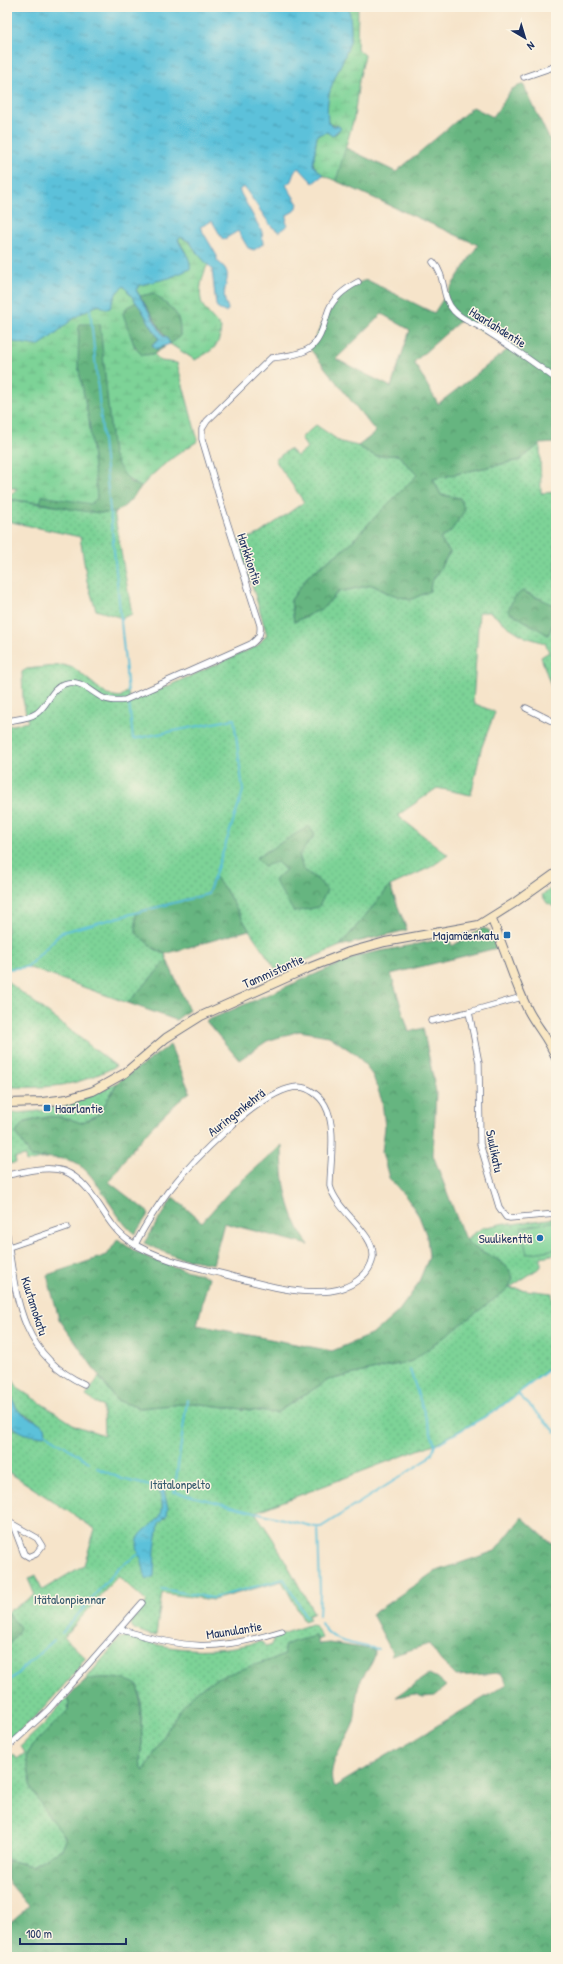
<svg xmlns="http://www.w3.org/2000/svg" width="563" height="1964" font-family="'Patrick Hand',sans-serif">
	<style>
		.grass { fill: url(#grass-dots); stroke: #4c817a; fill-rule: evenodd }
		.forest { fill: url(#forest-crowns); stroke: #40726f; fill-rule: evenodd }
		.wetland { fill: url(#wetland-marsh); stroke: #4c817a }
		.garden { fill: #7dd397; stroke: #4c817a }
		.water { fill: url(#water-ripples); stroke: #3c789c }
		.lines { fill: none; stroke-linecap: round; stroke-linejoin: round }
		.stream { stroke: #5cc1da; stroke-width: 2 }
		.street-casing { stroke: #686e84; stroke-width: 7 }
		.secondary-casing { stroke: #686e84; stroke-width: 10 }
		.street { stroke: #fff; stroke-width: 5.5 }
		.secondary { stroke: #f9e7c3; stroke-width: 8 }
		.poi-dot { fill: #1f6fb2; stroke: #fcf5e5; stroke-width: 1.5 }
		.labels { text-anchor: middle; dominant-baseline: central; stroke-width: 3; stroke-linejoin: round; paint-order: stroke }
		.street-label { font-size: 13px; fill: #1b2f5e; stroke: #fcf5e5 }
		.poi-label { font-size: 13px; fill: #1b2f5e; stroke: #fcf5e5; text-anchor: end }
		.park-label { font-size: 13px; fill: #34586c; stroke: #fcf5e5 }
	</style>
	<defs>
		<pattern id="grass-dots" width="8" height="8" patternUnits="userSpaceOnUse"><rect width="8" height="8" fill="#7dd397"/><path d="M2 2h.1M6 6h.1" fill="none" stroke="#6bb585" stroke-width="1.8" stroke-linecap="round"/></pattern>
		<pattern id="forest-crowns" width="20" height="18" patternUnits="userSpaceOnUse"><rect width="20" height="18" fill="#66b580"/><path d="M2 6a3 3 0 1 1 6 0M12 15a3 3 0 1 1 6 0" fill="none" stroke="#53946c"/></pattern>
		<pattern id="wetland-marsh" width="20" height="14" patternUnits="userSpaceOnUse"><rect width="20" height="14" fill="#7dd397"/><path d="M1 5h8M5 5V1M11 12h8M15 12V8" fill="none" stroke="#6bb585"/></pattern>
		<pattern id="water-ripples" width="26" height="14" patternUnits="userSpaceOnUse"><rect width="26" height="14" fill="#5cc1da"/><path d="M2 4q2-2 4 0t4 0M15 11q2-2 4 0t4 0" fill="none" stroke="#4b9db4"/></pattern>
	</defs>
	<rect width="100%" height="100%" fill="#fcf5e5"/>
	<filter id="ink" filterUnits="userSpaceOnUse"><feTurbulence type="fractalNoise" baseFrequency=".025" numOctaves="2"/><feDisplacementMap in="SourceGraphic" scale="8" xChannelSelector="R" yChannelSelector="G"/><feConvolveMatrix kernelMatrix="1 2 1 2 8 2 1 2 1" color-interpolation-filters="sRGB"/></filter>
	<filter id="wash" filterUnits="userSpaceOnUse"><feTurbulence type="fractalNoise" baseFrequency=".012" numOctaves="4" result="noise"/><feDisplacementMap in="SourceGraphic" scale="16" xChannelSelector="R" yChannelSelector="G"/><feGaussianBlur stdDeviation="0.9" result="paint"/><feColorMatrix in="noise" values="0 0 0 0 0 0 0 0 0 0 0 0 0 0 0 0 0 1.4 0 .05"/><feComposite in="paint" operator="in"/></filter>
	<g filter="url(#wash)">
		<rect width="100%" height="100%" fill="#f6e4ca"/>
		<g class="grass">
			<path d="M316,425L341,442L358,446L375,456L398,455L417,475L372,520L348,546L308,576L291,600L294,622L323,608L338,592L372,585L388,593L431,583L450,552L440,539L460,498L441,495L433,479L520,460L540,444L541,493L556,492V606L523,591L548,635L556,617V690L552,689L541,657L549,652L545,643L525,637L509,627L490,612H479L473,703L495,712L481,749L471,795L437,788L401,813L398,816L448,855L431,867L390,886L340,946L278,972L249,930L225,889L136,912L153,948L165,954L167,960L128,1003L27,967L7,969V726L28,722L23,700L22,672L27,669L63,665L74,668L107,695L120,697L128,691L130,703L257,646L267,635L249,575L238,542L259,534L304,502L275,460L289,449L297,456L307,448L301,438ZM315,835L299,854L303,869L318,880H274L286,871L277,861Z"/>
			<polygon points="7,499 102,513 114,512 132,614 122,618 96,610 87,581 80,537 7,521"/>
			<polygon points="556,885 556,908 547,903 542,895"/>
			<path d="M7,981L116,1066C76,1087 52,1088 7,1087Z"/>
			<path d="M118,1082L99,1114L81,1123C56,1113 48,1116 23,1123L31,1157L47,1158L26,1162L25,1156L15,1158L16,1163L7,1164V1114L51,1110L52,1107C75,1101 97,1095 118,1082Z"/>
			<polygon points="556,1218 556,1254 541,1257 541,1267 509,1288 552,1293 556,1328 556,1363 496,1411 434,1444 255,1512 273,1539 314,1613 308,1616 310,1619 304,1621 282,1581 213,1600 162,1593 156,1635 150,1635 132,1628 130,1624 147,1602 118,1576 64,1637 86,1658 81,1663 81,1666 42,1710 7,1743 7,1612 35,1595 28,1579 36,1575 42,1590 84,1565 95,1529 7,1471 7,1421 14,1429 39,1436 46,1434 34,1419 18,1411 11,1395 7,1390 7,1372 19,1389 76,1426 104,1435 103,1407 86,1396 99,1377 116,1400 140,1408 192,1403 276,1413 328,1380 412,1361 493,1257 471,1246 466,1239 482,1228 505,1223 512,1224"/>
			<path d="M311,1624L315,1625L322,1638L317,1640L315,1636L285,1655L224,1676L203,1687L174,1719L144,1771L141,1767L140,1760L142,1741L140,1693L81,1685L119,1639C132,1633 150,1644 164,1646C196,1652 227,1650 259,1642H262L266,1647L271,1645L274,1637Z"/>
			<path d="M67,1698L69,1703L68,1710L33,1745L26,1757C32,1773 38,1798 46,1813C51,1822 68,1831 65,1843C61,1855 41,1859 32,1866L7,1860V1758L14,1754L17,1759L25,1753L21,1746L44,1724Z"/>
		</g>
		<g class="forest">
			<path d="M523,84L556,153V443L540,444L520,460L433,479L441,495L460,498L465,510L451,531L440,539L450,552L431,583L430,591L410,600L388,593L372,585L338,592L323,608L294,622L291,600L308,576L348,546L372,520L417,475L398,455L375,456L358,446L376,432L310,349C323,323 336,287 367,280L434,313L478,245L336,181L344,147L396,172L473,107L493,117L512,89ZM382,314L410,330L391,387L336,359ZM462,319L511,347L438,404L414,362Z"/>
			<path d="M154,293C172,311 181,309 180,337L170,344L140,296Z"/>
			<path d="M137,302L159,339L152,344L155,349L165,347L154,354L142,355C131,344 128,329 123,314L127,307Z"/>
			<path d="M100,323L113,454L130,482L141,487C134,496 125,509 114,512C98,516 58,506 40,503L41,496L97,498L89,421L78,366L79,324Z"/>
			<polygon points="522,591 556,606 556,617 548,635 508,611 513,599"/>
			<polygon points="309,826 315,835 299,855 303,869 318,880 327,890 319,907 294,912 274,880 286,870 277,862 264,866 256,858"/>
			<polygon points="214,876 225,889 249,930 165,954 153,948 136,933 136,912 207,894"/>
			<polygon points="390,886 407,930 340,946"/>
			<path d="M483,928L489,930L497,948L391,974L409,1032L423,1028L436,1092L433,1155L464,1237C467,1240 469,1244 472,1246C488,1257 506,1258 513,1278L509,1288L412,1361L328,1380L276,1413L192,1403L140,1408L116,1400L59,1319L47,1275L107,1255L118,1239C143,1261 178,1267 209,1277L197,1325L332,1351L373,1334L398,1312L417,1286L429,1257L427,1237L419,1216L407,1198L389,1178L382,1152L385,1127L382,1101L373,1076L358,1056L329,1036L299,1031L267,1041L239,1060L206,1021L360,955L449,938L452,946Z"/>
			<polygon points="167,960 189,1010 176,1020 128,1003"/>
			<path d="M170,1045L190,1092C155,1120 134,1145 109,1182L149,1213L135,1234C112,1218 96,1166 68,1160C56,1157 42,1158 31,1157L16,1133L23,1123C48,1116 56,1113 81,1123L99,1114L118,1082Z"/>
			<path d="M282,1145C282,1180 287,1216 309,1245L224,1223L213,1264L176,1257L144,1243L173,1197L202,1222L229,1192Z"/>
			<path d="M522,1517L552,1544L556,1542V1957H7V1925L29,1906L7,1880V1860L32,1866L62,1849L65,1843V1837L46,1813L32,1789L26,1757L33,1745L68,1710L69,1703L67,1698C72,1693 78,1685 85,1681C96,1675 131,1677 139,1687L142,1741L140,1760L141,1767L144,1771C161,1744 177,1703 204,1686C225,1672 261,1664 285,1655L284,1646L292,1642L315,1636L319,1644L329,1643L375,1650C376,1662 365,1671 360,1682C355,1694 357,1709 354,1722C347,1742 324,1766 334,1787L507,1684L501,1673L456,1676L441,1661L429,1644L391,1656L392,1652L372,1614L434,1572L495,1551Z"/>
			<polygon points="7,1613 20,1627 18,1632 7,1648"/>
			<polygon points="429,1674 437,1678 446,1686 434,1696 423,1697 415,1694 396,1697"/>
		</g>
		<g class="wetland">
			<polygon points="337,7 358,7 357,49 365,55 359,80 354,118 336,181 323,175 313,165 317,135 323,132 336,134 341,128 338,126 321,122"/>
			<path d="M181,237C191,240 199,256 208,264C202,276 196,297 205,309C210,316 216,321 221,328C219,349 212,350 195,360L170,344L180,337C181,309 172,311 154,293L140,296L136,290L142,277L186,253L178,239Z"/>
			<path d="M124,286L137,302L127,307L123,314L135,348L142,355L154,354L161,361L177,363L198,441C177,454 157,468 141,487C125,480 120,469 113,454L100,324H79L78,366L89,421L97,498L91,504L42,496L40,503L7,499V497L17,489L7,487V336Z"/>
		</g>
		<polygon class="garden" points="556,1221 556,1249 527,1254 521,1228"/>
		<g class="water">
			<path d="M7,7H349C350,18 353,34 349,45C339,74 324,88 328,122L332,126H338L341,128L332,136L327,132L317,135L313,165L323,175L313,183L299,168L295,170L291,181L286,185L298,204L294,211L287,215L286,222L288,225L279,232L271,226L244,187L239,190L262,232L263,244L254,250L248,248L238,231L223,240L212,221L200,227L217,256V261C237,274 221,284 225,301C226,305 228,306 228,310L225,312L218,309L216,305L212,269L196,252L190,242L181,237L178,239C181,249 192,257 190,269L169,278L140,285L136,290L164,337L166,336L170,344L155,349L152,345L159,339L141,309L124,286L117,292L110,308L106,309L99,305C72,314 60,333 38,346L7,341Z"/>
			<path d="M7,1390C14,1396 13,1406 20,1412C27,1419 38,1420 45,1427L46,1434C33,1440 16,1431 7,1421Z"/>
			<path d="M158,1489L164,1491L168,1508L167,1515L159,1523L155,1549L154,1576L147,1580C144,1575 144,1568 142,1562C140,1556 137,1551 137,1544C140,1521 174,1528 158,1489Z"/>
		</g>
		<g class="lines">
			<g class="stream">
				<polyline points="90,308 128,692"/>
				<polyline points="7,969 27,967 62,932 208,894 225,846 243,791 234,719 133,739 129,703"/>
				<polyline points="410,1370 435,1445"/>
				<polyline points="519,1395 556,1432"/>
				<polyline points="45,1433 89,1462"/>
				<polyline points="97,1468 122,1479 166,1490"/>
				<polyline points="176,1480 187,1400"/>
				<polyline points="174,1492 175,1492 176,1484"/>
				<polyline points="175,1492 315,1527 321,1527 425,1461 432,1453 435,1445 495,1411 556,1364"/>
				<polyline points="318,1527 320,1592 319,1616"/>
				<polyline points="162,1589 213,1598 284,1579 306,1617"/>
				<path d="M321,1623C331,1644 357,1644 378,1649"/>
				<polyline points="62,1633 118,1568 139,1554"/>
				<polyline points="7,1683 54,1640"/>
			</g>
		</g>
	</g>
	<g filter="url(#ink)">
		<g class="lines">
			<g class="street-casing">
				<g id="street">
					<polyline points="524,77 556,66"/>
					<path d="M433,262C447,277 440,296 454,311C463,321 475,323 485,330C509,345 533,362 556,379"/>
					<polyline points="526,708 556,723"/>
					<path d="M7,721C17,719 28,719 37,713C48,705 51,689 64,684C80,678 91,692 103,698C110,701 118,701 125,700L251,644C259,638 261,634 260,625L221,503L202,439V429L207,421L271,358C281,357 301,355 310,348C322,339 324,322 329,309C334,297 347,288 358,282"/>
					<polyline points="522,997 469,1012 479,1063 480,1144 499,1207 506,1217 510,1218 556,1214"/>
					<polyline points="431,1021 469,1012"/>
					<path d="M7,1175C24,1172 47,1165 64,1171C96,1184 102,1223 129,1241C157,1259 191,1266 223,1274C257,1283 295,1295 330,1291C348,1289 370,1277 373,1257C375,1233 337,1212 330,1186C330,1163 337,1126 325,1105C320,1096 309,1087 298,1087C261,1088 189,1165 167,1193C155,1210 144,1226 135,1245"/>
					<path d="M7,1235C16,1297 20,1355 84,1384"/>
					<polyline points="9,1247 67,1227"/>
					<polyline points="7,1521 37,1538 42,1546 36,1554 29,1557 24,1554 13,1525"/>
					<path d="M119,1629C184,1649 216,1652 282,1631"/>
					<polyline points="7,1748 48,1710 142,1603"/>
				</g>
			</g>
			<g class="secondary-casing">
				<g id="secondary">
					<path d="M491,918C505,948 513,980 528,1010C536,1026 550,1040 556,1058"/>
					<polyline points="7,1103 42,1102 67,1099 93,1091 125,1073 166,1038 201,1016 306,969 349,952 385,942 479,925 514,903 556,873"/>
				</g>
			</g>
			<use href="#street" class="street"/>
			<use href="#secondary" class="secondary"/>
		</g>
	</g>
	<g class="poi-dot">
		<rect x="503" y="931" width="8" height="8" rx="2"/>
		<rect x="43" y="1104" width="8" height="8" rx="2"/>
		<circle cx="540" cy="1238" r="4"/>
	</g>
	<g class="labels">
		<g class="street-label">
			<text transform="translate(498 327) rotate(32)">Haarlahdentie</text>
			<text transform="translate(250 559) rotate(72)">Harkkiontie</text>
			<text transform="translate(273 971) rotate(-24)">Tammistontie</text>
			<text transform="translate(236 1112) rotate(-38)">Auringonkehrä</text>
			<text transform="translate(495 1151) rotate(78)">Suulikatu</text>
			<text transform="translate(35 1306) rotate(72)">Kuutamokatu</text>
			<text transform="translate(234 1630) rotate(-9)">Maunulantie</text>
		</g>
		<g class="poi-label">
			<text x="499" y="935">Majamäenkatu</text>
			<text x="55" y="1108" text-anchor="start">Haarlantie</text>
			<text x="532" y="1238">Suulikenttä</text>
		</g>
		<g class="park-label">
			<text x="180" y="1484">Itätalonpelto</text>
			<text x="70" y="1599">Itätalonpiennar</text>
		</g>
	</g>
	<rect width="563" height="1964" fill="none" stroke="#fcf5e5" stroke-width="24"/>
	<g transform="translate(525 38) rotate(142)" stroke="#fcf5e5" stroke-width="3" paint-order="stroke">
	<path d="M0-3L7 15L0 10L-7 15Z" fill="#1b2f5e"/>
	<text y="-6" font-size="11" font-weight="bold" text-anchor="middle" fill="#1b2f5e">N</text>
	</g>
	<path d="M20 1938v6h106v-6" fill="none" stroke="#1b2f5e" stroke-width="2"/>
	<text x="26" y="1938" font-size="12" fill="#1b2f5e" stroke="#fcf5e5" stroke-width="3" paint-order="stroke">100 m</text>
</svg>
